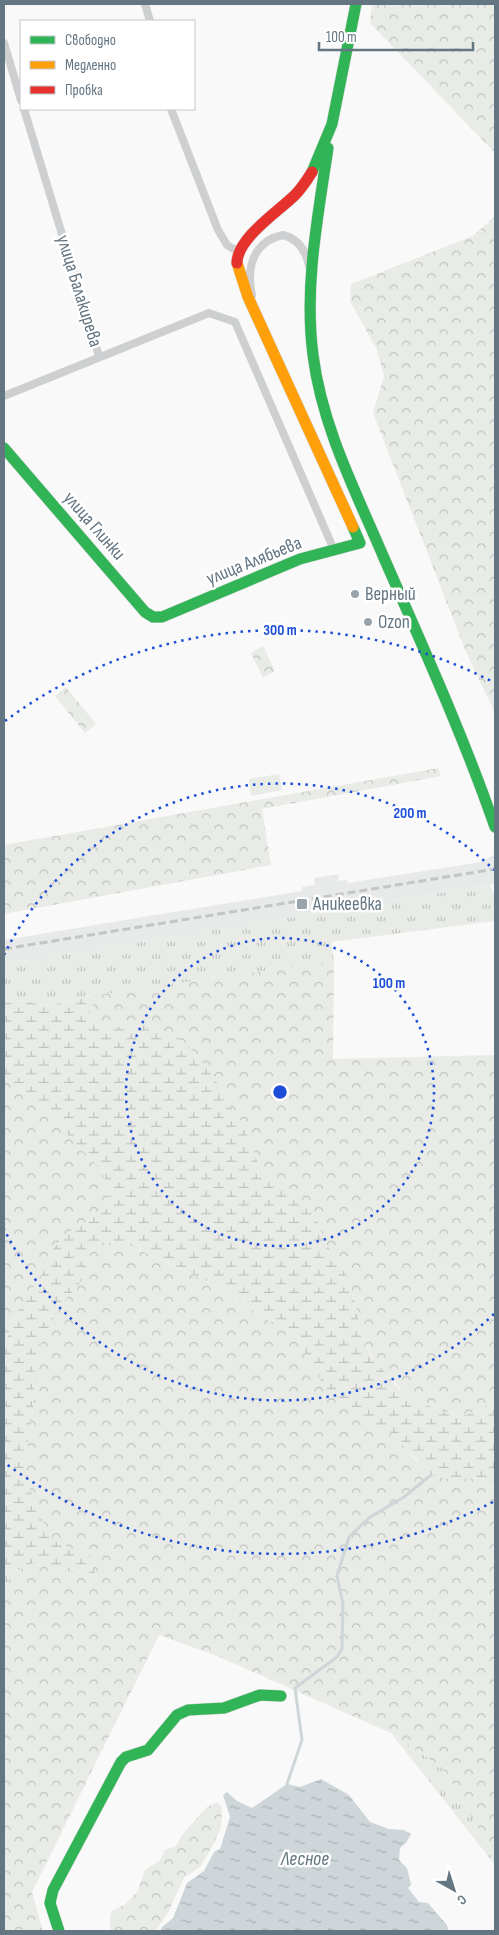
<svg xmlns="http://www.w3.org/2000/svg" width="499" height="1935" font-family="'Sofia Sans Condensed',sans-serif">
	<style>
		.built { fill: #e8e9e9 }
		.grass { fill: url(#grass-tufts) }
		.forest { fill: url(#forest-crowns) }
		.wetland { fill: url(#wetland-marsh) }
		.garden { fill: #e8ebe6 }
		.water { fill: url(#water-ripples) }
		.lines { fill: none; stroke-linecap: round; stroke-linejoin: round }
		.stream { stroke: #ced6d9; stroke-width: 3 }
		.fast-casing { stroke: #d5d6d7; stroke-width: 12 }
		.slow-casing { stroke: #d5d6d7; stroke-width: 12 }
		.jam-casing { stroke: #d5d6d7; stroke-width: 12 }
		.street { stroke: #cecfd0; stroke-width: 8 }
		.fast { stroke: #30b455; stroke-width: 11 }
		.slow { stroke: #ff9f0a; stroke-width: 11 }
		.jam { stroke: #e5322d; stroke-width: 11 }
		.rail { stroke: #c3c5c6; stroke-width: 3; stroke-dasharray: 8 4; stroke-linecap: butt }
		.ring { fill: none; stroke: #1d4ed8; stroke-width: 2.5; stroke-dasharray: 2.5 5 }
		.poi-dot { fill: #99a4ac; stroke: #fff; stroke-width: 2 }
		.labels { text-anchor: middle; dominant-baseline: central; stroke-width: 5; stroke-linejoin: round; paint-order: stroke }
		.street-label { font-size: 19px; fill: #657683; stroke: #fff }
		.poi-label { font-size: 19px; fill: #657683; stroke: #fff; text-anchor: start }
		.water-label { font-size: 20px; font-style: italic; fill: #60757c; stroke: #fff }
		.centre { fill: #1d4ed8; stroke: #fff; stroke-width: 2.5 }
		.ring-label { font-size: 15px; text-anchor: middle; font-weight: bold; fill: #1d4ed8; stroke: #fff; stroke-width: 5; stroke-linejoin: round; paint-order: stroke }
	</style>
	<defs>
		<pattern id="grass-tufts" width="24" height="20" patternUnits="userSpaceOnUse" patternTransform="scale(1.25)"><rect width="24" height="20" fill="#e8ebe6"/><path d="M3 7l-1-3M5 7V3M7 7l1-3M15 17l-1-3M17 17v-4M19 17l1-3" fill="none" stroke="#c0c3c0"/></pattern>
		<pattern id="forest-crowns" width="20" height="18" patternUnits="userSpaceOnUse" patternTransform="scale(1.25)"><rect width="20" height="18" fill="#e8ebe6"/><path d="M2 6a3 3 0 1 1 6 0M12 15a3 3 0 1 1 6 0" fill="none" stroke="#c0c3c0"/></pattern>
		<pattern id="wetland-marsh" width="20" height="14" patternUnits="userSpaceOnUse" patternTransform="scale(1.25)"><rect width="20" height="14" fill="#e8ebe6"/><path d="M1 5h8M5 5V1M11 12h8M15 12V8" fill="none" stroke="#c0c3c0"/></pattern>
		<pattern id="water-ripples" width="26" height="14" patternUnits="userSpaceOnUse" patternTransform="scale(1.25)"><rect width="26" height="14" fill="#ced6d9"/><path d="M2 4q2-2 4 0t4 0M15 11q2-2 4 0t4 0" fill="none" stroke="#abb2b5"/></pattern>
	</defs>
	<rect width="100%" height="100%" fill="#f9f9f9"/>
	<polygon class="built" points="495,854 495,884 4,964 4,940 302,891 302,887 315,885 314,878 338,874 339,881 347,880 348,883 481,862"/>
	<g class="grass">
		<polygon points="490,885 495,896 495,921 331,942 334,961 97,995 48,1006 20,1000 4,1003 4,964"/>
		<polygon points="391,1733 444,1769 482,1835 495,1853 495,1865"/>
	</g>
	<g class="forest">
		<polygon points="372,4 495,4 495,153 370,23"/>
		<polygon points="495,216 495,713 466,652 373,413 384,376 377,350 350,301 351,284 473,236"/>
		<polygon points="263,646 275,671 263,678 251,653"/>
		<polygon points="66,687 96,724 85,733 55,696"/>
		<polygon points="438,768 441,776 262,809 271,865 4,914 4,845"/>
		<polygon points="334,961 333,1059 495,1055 495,1402 466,1415 446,1412 407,1398 395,1382 379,1369 362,1337 354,1297 347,1276 325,1242 318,1223 291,1191 272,1180 258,1164 244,1125 232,1109 222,1090 146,1025 104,1029 88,1017 97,995"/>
		<polygon points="4,1081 13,1082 28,1096 47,1106 72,1140 101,1169 109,1188 107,1208 70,1232 54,1247 40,1280 26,1295 17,1313 4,1345"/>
		<polygon points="122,1242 232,1293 262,1318 281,1325 297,1337 315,1372 327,1389 355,1409 369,1426 389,1431 403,1445 416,1461 451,1480 470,1478 495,1481 495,1853 482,1835 444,1769 391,1733 217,1656 159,1635 32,1892 43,1931 4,1931 4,1589 12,1573 33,1563 72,1572 95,1574 92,1556 54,1542 33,1505 25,1465 34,1402 35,1361 42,1341 60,1305 86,1276 87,1256 102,1243"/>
		<polygon points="217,1802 222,1808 221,1828 213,1845 201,1866 184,1878 168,1913 155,1931 112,1931 110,1927 111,1911 126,1904 138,1890 145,1870 160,1860 165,1850 176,1846 182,1835 207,1807"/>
	</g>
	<polygon class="wetland" points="97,995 88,1017 104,1029 146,1025 166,1030 184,1042 199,1057 222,1090 232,1109 244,1125 258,1164 272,1180 291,1191 306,1205 318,1223 325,1242 347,1276 354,1297 362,1337 371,1356 407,1398 446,1412 466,1415 495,1402 495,1481 470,1478 451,1480 431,1475 389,1431 369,1426 355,1409 327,1389 315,1372 297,1337 281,1325 262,1318 232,1293 177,1267 122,1242 102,1243 87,1256 86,1276 60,1306 42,1341 35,1361 34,1402 25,1465 34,1505 54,1541 92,1556 95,1574 72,1572 33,1563 12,1573 4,1589 4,1345 17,1313 26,1295 40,1280 54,1247 70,1232 107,1208 109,1188 101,1169 72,1140 47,1106 28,1096 13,1082 4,1081 4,1003 20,1000 48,1006"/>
	<polygon class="garden" points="279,774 282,790 251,796 249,779"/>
	<polygon class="water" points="321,1779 349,1795 370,1822 389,1829 404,1830 411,1834 406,1843 400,1848 399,1860 407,1868 411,1884 408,1888 419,1902 428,1903 447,1925 449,1931 160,1931 162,1927 173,1918 187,1883 204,1871 214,1852 220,1849 230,1817 223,1795 227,1792 237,1801 252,1808 287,1784 300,1787"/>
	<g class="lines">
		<polyline class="stream" points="287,1784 302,1740 295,1688 337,1657 342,1649 343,1604 337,1576 349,1537 370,1517 404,1497 431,1475"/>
		<g class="fast-casing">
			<g id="fast">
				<path d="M328,148C318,216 304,286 313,355C322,427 356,492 384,558C423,647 463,735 495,827"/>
				<polyline points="312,172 332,124 356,4"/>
				<polyline points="4,448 145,612 153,617 162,617 300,559 360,543 353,527"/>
				<polyline points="59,1931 50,1903 53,1890 121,1762 126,1757 148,1750 177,1715 188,1710 224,1708 260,1695 281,1696"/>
			</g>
		</g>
		<g class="slow-casing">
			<polyline id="slow" points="237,263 248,297 353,527"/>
		</g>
		<g class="jam-casing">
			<path id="jam" d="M237,263C237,238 279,211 295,195C302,188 307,180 312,172"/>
		</g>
		<g class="street">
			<polyline points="145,4 150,21"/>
			<polyline points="4,43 21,100"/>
			<polyline points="24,109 99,356"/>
			<polyline points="171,109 218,230 227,245 239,252"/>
			<path d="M252,295C246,268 253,241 283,235C299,239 306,251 309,266"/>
			<polyline points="4,396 209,313 235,322 334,550"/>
		</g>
		<use href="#fast" class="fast"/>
		<use href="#slow" class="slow"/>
		<use href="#jam" class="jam"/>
		<polyline class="rail" points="4,949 495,869"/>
	</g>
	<g class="ring">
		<circle cx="280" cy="1092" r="154"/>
		<path d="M494 1314A308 308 0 0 1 4 1229M4 955A308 308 0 0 1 494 870"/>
		<path d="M493 1502A462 462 0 0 1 5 1463M5 721A462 462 0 0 1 493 682"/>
	</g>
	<g class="poi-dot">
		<circle cx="355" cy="594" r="5"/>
		<circle cx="368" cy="622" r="5"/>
		<rect x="296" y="898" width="12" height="12" rx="2.5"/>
	</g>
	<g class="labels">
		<g class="street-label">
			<text transform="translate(79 291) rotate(73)">улица Балакирева</text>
			<text transform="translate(94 526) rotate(49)">улица Глинки</text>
			<text transform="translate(254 561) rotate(-22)">улица Алябьева</text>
		</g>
		<g class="poi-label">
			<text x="365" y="594">Верный</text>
			<text x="378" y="622">Ozon</text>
			<text x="313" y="904">Аникеевка</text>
		</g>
		<g class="water-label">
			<text x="305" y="1859">Лесное</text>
		</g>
	</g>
	<circle cx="280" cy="1092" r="8" class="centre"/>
	<g class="ring-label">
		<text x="280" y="635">300 m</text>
		<text x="410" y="818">200 m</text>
		<text x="389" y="988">100 m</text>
	</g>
	<rect width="499" height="1935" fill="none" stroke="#657683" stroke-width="10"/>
	<rect x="20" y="20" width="175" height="90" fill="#ffffff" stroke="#c1c8cd"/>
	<rect x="30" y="36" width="25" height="8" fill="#30b455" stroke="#c1c8cd"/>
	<text x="65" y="45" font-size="15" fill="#657683">Свободно</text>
	<rect x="30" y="61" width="25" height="8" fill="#ff9f0a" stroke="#c1c8cd"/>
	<text x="65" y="70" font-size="15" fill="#657683">Медленно</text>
	<rect x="30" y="86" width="25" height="8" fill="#e5322d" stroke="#c1c8cd"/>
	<text x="65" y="95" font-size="15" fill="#657683">Пробка</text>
	<g transform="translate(454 1890) rotate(141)" stroke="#ffffff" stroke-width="4" paint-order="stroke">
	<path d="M0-4L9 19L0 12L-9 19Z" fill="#657683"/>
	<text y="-8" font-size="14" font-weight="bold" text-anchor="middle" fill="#657683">С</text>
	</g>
	<path d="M319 42v8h154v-8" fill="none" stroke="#657683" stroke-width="2.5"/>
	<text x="326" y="42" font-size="15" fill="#657683" stroke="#ffffff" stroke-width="4" paint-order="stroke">100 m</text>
</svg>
